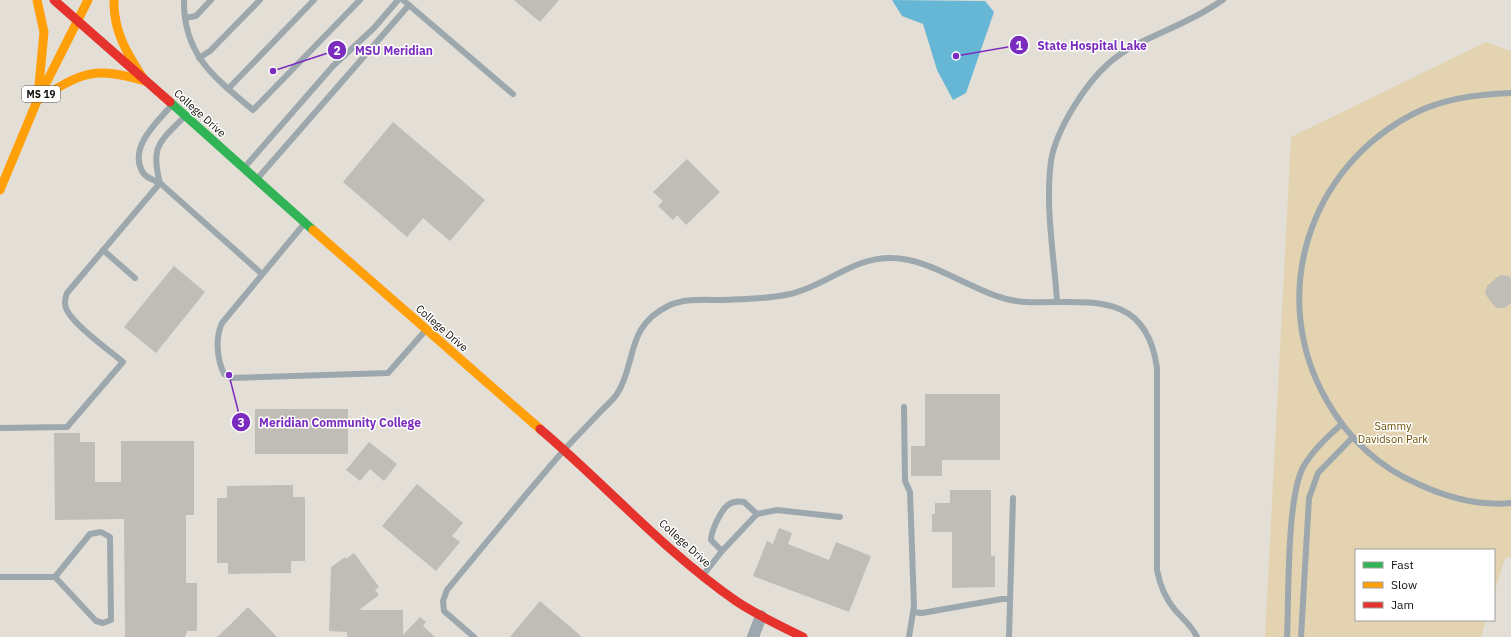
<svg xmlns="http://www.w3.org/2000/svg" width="1511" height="637" font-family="'IBM Plex Sans',sans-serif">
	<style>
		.green { fill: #e4d3b1 }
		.water { fill: #66b7d5 }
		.building { fill: #c0bcb6 }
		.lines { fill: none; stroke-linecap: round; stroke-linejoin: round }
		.lane { stroke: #9ca8ad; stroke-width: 6 }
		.street { stroke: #9ca8ad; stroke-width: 12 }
		.fast { stroke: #30b455; stroke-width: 9 }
		.slow { stroke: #ff9f0a; stroke-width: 9 }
		.jam { stroke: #e5322d; stroke-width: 9 }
		.labels { text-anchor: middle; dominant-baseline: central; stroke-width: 3; stroke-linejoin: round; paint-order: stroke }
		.shield { fill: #fff; stroke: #595754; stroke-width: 1 }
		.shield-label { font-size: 10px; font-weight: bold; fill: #120f0a }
		.street-label { font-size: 11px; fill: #120f0a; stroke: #fff }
		.park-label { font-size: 11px; fill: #6b4f02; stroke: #fff }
		.leader { fill: none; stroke: #7b2cbf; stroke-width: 1.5 }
		.callout-dot { fill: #7b2cbf; stroke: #fff; stroke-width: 1.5 }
		.mark-label { font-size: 12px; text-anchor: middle; font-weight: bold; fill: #fff }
		.callout-label { font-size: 12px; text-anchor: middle; font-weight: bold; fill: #7b2cbf; stroke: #fff; stroke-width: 3; stroke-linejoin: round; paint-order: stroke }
	</style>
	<rect width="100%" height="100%" fill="#e3dfd6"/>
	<polygon class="green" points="1486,42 1511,51 1511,557 1505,558 1494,594 1494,550 1356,550 1356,620 1486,620 1481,637 1265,637 1291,137"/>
	<polygon class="water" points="892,0 985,1 994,12 966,93 953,100 937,70 923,24 902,16"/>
	<g class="building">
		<polygon points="514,0 559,0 540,22"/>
		<polygon points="393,122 485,200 450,241 423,218 407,237 343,182"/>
		<polygon points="687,159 720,192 686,225 677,215 673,220 658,206 663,201 653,192"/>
		<polygon points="174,266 205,292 156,353 124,327"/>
		<polygon points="1500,275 1509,276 1511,279 1511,303 1504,308 1496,308 1485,294 1487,286"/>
		<polygon points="925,394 1000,394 1000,460 942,460 942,476 911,476 911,446 925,446"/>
		<rect x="255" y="409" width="93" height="45"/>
		<polygon points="54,433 80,433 80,442 95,442 95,482 121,482 121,441 194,441 194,515 186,515 186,583 197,583 197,631 187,631 185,637 125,637 124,519 55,520"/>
		<polygon points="369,442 397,464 384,481 370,469 360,481 346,470"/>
		<polygon points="417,484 463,523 452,536 460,542 436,571 382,526"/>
		<polygon points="293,485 293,497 305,497 305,561 291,561 291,573 228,574 228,563 217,563 217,498 227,498 227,486"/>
		<polygon points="950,490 991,490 991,556 995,556 995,587 952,588 952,532 932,532 932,514 935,514 935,503 950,503"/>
		<polygon points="779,528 792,533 788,544 829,560 836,542 871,556 849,612 753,576 767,541 773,544"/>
		<polygon points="354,553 379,587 375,590 379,595 359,610 403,610 403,635 420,617 426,622 423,626 435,637 347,637 347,632 329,631 331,567 345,557 346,559"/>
		<polygon points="540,601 582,637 510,637"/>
		<polygon points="248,607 277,637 217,637 232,623"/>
	</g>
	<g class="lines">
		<g class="lane">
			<path d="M184,0C183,55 215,78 253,110L360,0"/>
			<polyline points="403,0 513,94"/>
			<polyline points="185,18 196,16 211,0"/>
			<polyline points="199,58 210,51 260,0"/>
			<polyline points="228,89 314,0"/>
			<path d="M1511,93C1478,94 1445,98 1415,113C1308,167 1267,297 1327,401C1348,438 1379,467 1418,484C1446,497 1480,506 1511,503"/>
			<path d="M171,106C157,122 129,147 142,171C145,178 154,180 160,183L262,274"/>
			<polyline points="244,168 333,66 374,28 398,0"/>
			<polyline points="257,179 409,5"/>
			<path d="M160,183C150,145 160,142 185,116"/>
			<path d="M304,224L222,323C215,338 217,359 224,374L232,378L388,373L425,331"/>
			<polyline points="103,250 135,278"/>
			<path d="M1057,301C1054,255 1045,207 1051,161C1056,130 1085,84 1109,63C1133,42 1164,33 1192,18C1203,13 1213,6 1223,0"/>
			<polyline points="904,407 905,481 910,492 914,606 909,637"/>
			<path d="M0,428L67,427L123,362C110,351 71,323 66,308C64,303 65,298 67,293L160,183"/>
			<path d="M722,551L711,540C711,531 721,510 728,505C733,501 739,501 744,502L757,514"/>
			<polyline points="704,574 722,551 757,514 777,510 840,517"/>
			<polyline points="0,577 55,577 96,621 103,623 111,620 110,537 101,532 90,534 55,577"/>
			<polyline points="913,612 922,613 1002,599 1010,599"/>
			<path d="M474,637L444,611L443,601L447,590C486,543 524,496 564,450C576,437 589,424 602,410C607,405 613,400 617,394C637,363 625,327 668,306C684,298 705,300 722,300C745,299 768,299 790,294C826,286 853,257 892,258C935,258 983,301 1026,302C1086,304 1146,288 1157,368V570C1160,586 1165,598 1175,610C1183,619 1192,626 1197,637"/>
			<polyline points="1009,637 1013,498"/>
			<path d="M1287,637C1289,600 1286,492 1305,464C1314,449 1328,436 1342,424"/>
			<polyline points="1301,637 1309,498 1318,473 1353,437"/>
		</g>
		<polyline class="street" points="753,637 761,616"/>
		<polyline class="fast" points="170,102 313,230"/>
		<g class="slow">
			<polyline points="37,0 44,32 39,85"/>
			<path d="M114,0C113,32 128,55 145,81"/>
			<path d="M38,100C82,72 94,66 145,81"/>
			<polyline points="0,190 37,101 88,0"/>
			<polyline points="313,230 540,429"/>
		</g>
		<g class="jam">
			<polyline points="54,0 170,102"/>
			<path d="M540,429C606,485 665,552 736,601C757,615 780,626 803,637"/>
		</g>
	</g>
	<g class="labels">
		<rect class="shield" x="22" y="86" width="38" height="16" rx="3"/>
		<g class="shield-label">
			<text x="41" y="94">MS 19</text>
		</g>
		<g class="street-label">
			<text transform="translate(200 113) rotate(42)">College Drive</text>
			<text transform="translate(442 328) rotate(41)">College Drive</text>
			<text transform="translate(685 543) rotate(42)">College Drive</text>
		</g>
		<g class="park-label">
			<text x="1393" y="426">Sammy<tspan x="1393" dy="13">Davidson Park</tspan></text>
		</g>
	</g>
	<path class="leader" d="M956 56L1019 45M273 71L337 50M229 375L241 422"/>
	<g class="callout-dot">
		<circle cx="956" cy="56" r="4"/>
		<circle cx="273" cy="71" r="4"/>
		<circle cx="229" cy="375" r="4"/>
		<circle cx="1019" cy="45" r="10"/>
		<circle cx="337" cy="50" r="10"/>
		<circle cx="241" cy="422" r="10"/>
	</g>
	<g class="mark-label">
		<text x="1019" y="50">1</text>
		<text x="337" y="55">2</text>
		<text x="241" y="427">3</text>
	</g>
	<g class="callout-label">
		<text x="1092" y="50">State Hospital Lake</text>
		<text x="394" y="55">MSU Meridian</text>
		<text x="340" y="427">Meridian Community College</text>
	</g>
	<rect x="1355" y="549" width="140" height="72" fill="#ffffff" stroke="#a09f9d"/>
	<rect x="1363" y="562" width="20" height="6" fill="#30b455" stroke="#a09f9d"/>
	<text x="1391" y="569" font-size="12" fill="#120f0a">Fast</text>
	<rect x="1363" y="582" width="20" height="6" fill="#ff9f0a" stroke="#a09f9d"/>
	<text x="1391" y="589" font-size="12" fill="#120f0a">Slow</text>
	<rect x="1363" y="602" width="20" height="6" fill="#e5322d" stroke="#a09f9d"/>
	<text x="1391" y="609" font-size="12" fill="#120f0a">Jam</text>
</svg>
